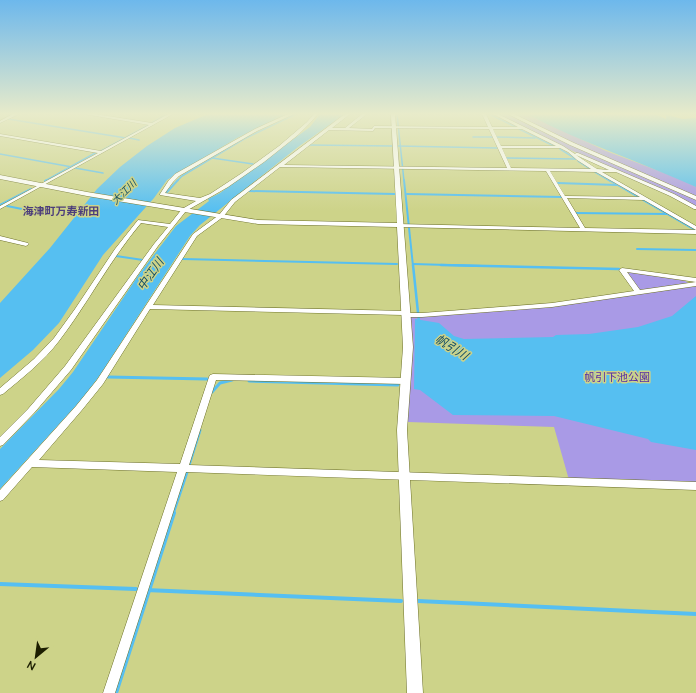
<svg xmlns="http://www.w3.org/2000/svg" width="696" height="693" font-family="Ubuntu,'Noto Sans JP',sans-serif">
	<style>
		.green { fill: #a99ae6 }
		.water { fill: #56bff1 }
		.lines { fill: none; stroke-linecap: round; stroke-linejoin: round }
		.stream-far4 { stroke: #56bff1; stroke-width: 1.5 }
		.stream-far3 { stroke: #56bff1; stroke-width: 2 }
		.stream-far2 { stroke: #56bff1; stroke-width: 2.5 }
		.stream-far1 { stroke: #56bff1; stroke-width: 3 }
		.stream { stroke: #56bff1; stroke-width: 4 }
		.street-casing { stroke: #6d7129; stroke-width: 1 }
		.secondary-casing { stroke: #6d7129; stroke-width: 1 }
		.street { fill: #fff; fill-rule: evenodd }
		.secondary { fill: #fff; fill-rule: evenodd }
		.labels { text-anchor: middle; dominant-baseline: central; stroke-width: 3; stroke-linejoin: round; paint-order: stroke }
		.far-water-label { font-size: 10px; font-style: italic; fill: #124d66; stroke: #cdd389 }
		.far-quarter-label { font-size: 11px; font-weight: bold; fill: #4c3e7b; stroke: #cdd389 }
		.park-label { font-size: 11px; fill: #552da5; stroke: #cdd389 }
		.water-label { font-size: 12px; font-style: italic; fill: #124d66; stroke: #cdd389 }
	</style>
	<rect width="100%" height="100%" fill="#cdd389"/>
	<g class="green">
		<polygon points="497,114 507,114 570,144 696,200 696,207 564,147"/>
		<polygon points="512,114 527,114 606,151 680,179 696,187 696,196 578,146"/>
		<polygon points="628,271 685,281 690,284 642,291 638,290 626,272"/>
		<polygon points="696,286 696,484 569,480 554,427 408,422 409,317 554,306"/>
	</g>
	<g class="water">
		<polygon points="208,114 287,114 237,138 167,180 154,198 103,255 59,323 33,350 0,378 0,303 50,248 97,189 120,167 147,146 175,128"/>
		<polygon points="320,114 345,114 298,147 200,225 190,236 100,375 83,398 0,489 0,449 59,389 73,372 140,273 176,226 209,201 208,199 220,193 310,127"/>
		<path d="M527,114H655L666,119V116L663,114L683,119L696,118V187C641,162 582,143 527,114Z"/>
		<polygon points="696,296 696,450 651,442 648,439 554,416 453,415 420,390 414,389 415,319 439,323 454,336 464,339 553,337 556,335 589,334 638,327 672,316"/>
	</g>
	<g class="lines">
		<g class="stream-far4">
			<polyline points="397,114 404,181"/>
			<polyline points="489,114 516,127"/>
			<polyline points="8,119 126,138"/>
			<polyline points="152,123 167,114"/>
			<polyline points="519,129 556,147"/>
			<polyline points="473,137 493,137"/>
			<polyline points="496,137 535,138"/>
			<polyline points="129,138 139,140"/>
			<polyline points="309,145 393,146"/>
			<polyline points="398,146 497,148"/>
			<polyline points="560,149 576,159"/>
			<polyline points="101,151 149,125"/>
			<polyline points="0,154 72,167"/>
			<polyline points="212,158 253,164"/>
			<polyline points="506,158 576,159"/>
			<polyline points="578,161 592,170"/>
			<polyline points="75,168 103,173"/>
			<polyline points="595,172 610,181"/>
			<polyline points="45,181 97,152"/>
			<polyline points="177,181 182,176 244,139 296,114"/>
		</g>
		<g class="stream-far3">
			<polyline points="404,180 413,266"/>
			<polyline points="609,180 640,198"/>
			<polyline points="45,181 47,180"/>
			<polyline points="558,183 617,185"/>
			<polyline points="249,191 395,194"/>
			<polyline points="167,192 178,180"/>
			<polyline points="407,194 562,197"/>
			<polyline points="643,200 695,230"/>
			<polyline points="0,205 31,189"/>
			<polyline points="7,206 52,215"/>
			<polyline points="575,213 668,214"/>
			<polyline points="637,249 696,250"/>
			<polyline points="116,256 143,260"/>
			<polyline points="183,259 397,264"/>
			<polyline points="413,264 482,266"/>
		</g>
		<g class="stream-far2">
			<polyline points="413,265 419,322"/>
			<polyline points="441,265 619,269"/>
		</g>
		<g class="stream-far1">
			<polyline points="108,377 207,379"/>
			<polyline points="249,381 398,385"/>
			<polyline points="212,392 220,383 232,380"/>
			<polyline points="189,465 200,430"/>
			<polyline points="173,514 187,472"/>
		</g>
		<g class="stream">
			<polyline points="0,584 136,589"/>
			<polyline points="146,590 401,601"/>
			<polyline points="418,601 696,614"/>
			<polyline points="116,693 174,513"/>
		</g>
		<g class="street-casing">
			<g id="street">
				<polygon points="13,114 19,114 0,123 0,121"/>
				<polygon points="84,114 95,114 152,123 168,114 173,114 0,209 0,206 98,153 0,136 0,134 101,151 149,125"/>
				<path d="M288,114H294L257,131L179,176L173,182L165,193L200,198L210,194L242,173L279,146L307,122L314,114H318L310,123L298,135L264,162L228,187L186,211L158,246L71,370L34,413L3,445L0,446V437L28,409L65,366L154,244L168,227L141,223C110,260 88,303 59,341C43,362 22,378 3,394L0,395V388L34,359L54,338L75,309L115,249L138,220L170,224L182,209L196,201L160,195V194L169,180L175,174L255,129Z"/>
				<path d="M345,114H350L332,128H345L362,114H367L349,128L372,129L374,126L488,127L482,114H486L492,127H518L493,114H498L563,146L575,154L576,153H578L674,194L696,206V209H694L670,196L616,172H602L696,226V230L644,200L567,198L585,228L696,230V234L399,227L397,226V224L580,228L546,171L280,167L235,202L223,217L197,236L153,305L406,311L409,313H422L552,303L634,291L619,270L622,268L696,278V282L627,272L640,290L696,282V286L552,307L422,317H406L403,315L150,309L103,384L82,410L39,460L180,464L209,377L210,375L213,374L405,378L408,379L409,381L408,383L405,384L216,380L189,465L696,482V490L186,472L115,693H103L177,472L32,467L3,500L0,501V490L76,406L97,380L193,234L219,215L231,200ZM375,128L489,129L507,168L284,165L329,130L373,131ZM493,129H522L556,146H501ZM502,148H560L568,152L577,160L591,169L511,168ZM576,155L609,170L597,169ZM550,171L596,172L640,197L565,196Z"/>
				<polygon points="0,236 28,243 29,244 26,246 0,240"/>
			</g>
		</g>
		<g class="secondary-casing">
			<g id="secondary">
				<polygon points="391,114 395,114 413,347 407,430 423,693 407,693 397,430 403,347 397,227 258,224 87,196 0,179 0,175 87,192 258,220 397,223"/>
				<polygon points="508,114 514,114 574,143 696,196 696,200 570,145"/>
			</g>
		</g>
		<use href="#street" class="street"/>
		<use href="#secondary" class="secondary"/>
	</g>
	<linearGradient id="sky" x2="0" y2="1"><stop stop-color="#6db8ec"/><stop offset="0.54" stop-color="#e8ebca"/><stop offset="1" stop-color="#e8ebca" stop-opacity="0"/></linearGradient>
	<rect width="696" height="211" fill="url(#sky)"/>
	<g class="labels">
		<g class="far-water-label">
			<text transform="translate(124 192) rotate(-45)">大江川</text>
		</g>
		<g class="far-quarter-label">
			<text x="61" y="211">海津町万寿新田</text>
		</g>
		<g class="park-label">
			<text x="617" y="377">帆引下池公園</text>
		</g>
		<g class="water-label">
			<text transform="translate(150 274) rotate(-55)">中江川</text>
			<text transform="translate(452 347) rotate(32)">帆引川</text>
		</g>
	</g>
	<g transform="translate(36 657) rotate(209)" stroke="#cdd389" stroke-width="3" paint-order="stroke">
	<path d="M0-3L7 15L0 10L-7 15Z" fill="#1c1e01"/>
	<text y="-6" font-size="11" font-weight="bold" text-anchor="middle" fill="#1c1e01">N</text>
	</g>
</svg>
